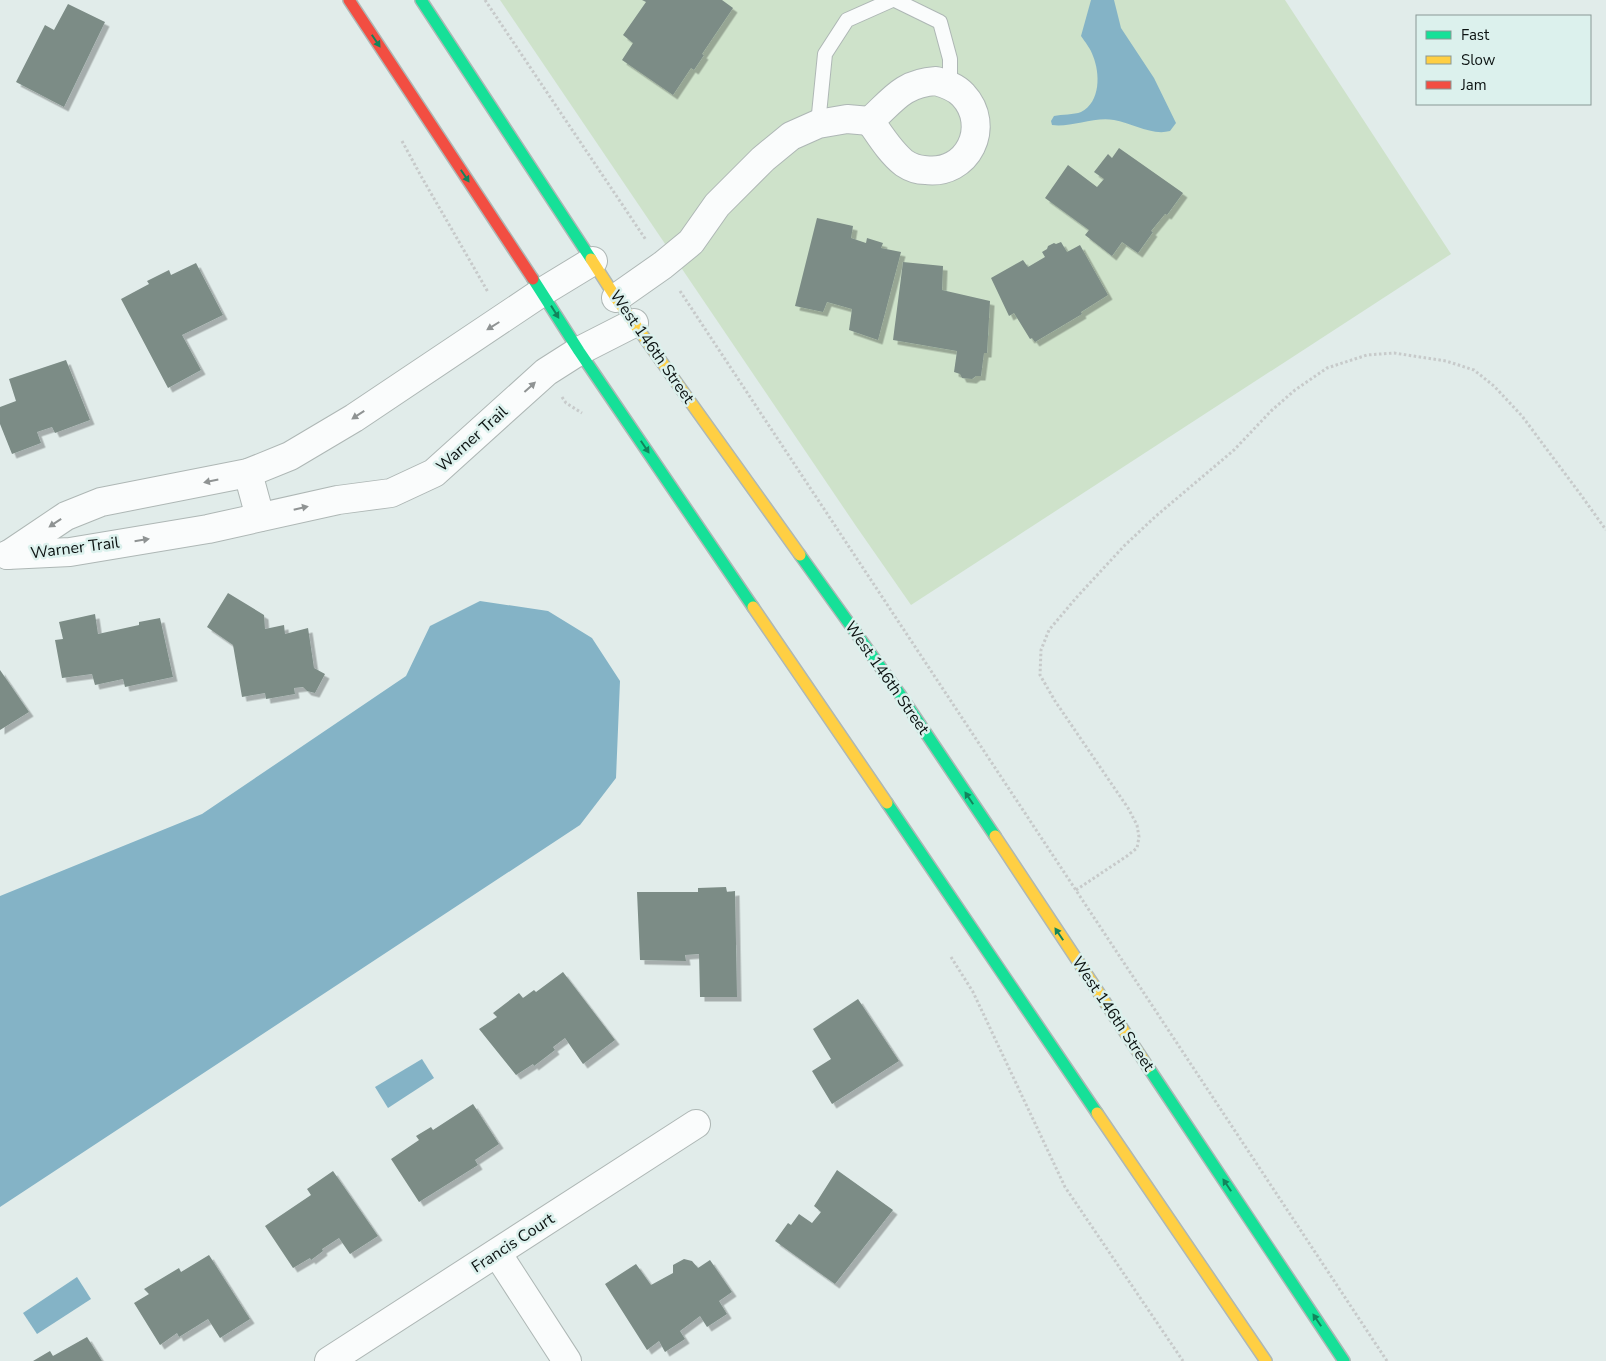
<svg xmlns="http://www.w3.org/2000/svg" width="1606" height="1361" font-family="'Nunito Sans',sans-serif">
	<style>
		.green { fill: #cee2ca }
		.water { fill: #84b3c6 }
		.building { fill: #7c8c86; filter: url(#shadow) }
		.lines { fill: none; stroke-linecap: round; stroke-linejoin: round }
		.lane-casing { stroke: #aeb7b5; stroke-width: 16 }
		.street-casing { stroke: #aeb7b5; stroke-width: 30 }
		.fast-casing { stroke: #aeb7b5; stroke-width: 14 }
		.slow-casing { stroke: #aeb7b5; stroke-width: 14 }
		.jam-casing { stroke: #aeb7b5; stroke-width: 14 }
		.path { stroke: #c7caca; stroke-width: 3; stroke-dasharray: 2.5 2.5; stroke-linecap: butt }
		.lane { stroke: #fafcfc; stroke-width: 14 }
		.street { stroke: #fafcfc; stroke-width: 28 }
		.fast { stroke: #16e098; stroke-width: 11 }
		.slow { stroke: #ffcf43; stroke-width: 11 }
		.jam { stroke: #f24e42; stroke-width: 11 }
		.oneway { fill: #12845c }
		.oneway2 { fill: #8f9393 }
		.labels { text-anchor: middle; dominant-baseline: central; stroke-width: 5; stroke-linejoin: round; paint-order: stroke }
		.street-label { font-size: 16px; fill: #0c1312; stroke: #dcf1ed }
	</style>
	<defs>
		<filter id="shadow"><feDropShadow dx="4.5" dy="4.5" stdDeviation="0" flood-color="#0004"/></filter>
	</defs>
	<rect width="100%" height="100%" fill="#e1ecea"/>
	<polygon class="green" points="500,0 1285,0 1451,254 911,605 856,526"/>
	<g class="water">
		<path d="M1091,0H1114L1121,28L1154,78L1176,123L1170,131C1152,136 1132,123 1114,120C1095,116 1070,128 1052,125L1051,121L1054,116C1062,114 1074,115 1081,112C1101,102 1100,73 1093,56C1091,49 1085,42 1081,36Z"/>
		<polygon points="480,601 548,611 592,638 620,681 616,778 580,825 0,1207 0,896 202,814 406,676 430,626"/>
		<polygon points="422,1059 434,1078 388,1108 375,1087"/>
		<polygon points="77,1277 91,1299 37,1334 23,1313"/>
	</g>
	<g class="building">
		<polygon points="642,0 722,0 733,8 702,54 704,55 694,70 691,68 673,95 622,60 633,43 623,35 646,2"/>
		<polygon points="68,4 105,22 64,107 16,82 45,25 54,30"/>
		<polygon points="1119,148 1183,193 1167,215 1165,214 1151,231 1153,232 1138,253 1122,242 1112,256 1085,235 1089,230 1045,198 1068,165 1097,187 1104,179 1094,172 1108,154 1112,158"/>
		<polygon points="817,218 853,226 851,238 866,243 867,238 883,243 881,248 901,252 878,340 849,330 852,309 827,302 823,312 795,306"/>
		<polygon points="1061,242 1067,252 1080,245 1108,295 1081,312 1082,314 1035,342 1032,338 1030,339 1014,313 1009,316 991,278 1023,260 1028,267 1045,257 1042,252 1047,249 1048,246 1054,243 1056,244"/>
		<polygon points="903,262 943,266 942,290 990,301 987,353 984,353 981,376 976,376 972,379 962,378 960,374 954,372 957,351 893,340"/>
		<polygon points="196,263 223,315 182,335 201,370 168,388 121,299 149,284 147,281 169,270 171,275"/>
		<polygon points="66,360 90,420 55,433 52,427 37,432 41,443 12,454 0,424 0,407 16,401 9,379"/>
		<polygon points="228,593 264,615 265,629 284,625 285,634 308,628 314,668 325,674 315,693 307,691 303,687 294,688 295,694 266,699 265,693 242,697 233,645 207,627"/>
		<polygon points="95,614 98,634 139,625 139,622 160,618 173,677 125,687 123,679 95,685 92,674 62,678 55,640 63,639 59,622"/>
		<polygon points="0,670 29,712 0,730"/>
		<polygon points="726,887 727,892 735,891 737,997 700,997 699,954 685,955 686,961 640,960 637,892 698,892 698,888"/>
		<polygon points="563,972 615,1040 583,1064 565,1038 553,1047 555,1050 534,1066 533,1064 516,1075 479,1029 497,1017 493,1013 519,993 523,998 534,990 536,992"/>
		<polygon points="858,999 899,1061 832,1104 812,1071 831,1059 813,1029"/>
		<polygon points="473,1104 499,1144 475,1160 478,1165 419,1202 391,1159 419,1140 416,1136 431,1127 433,1130"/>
		<polygon points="837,1170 893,1210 835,1284 775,1241 788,1223 791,1225 799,1214 812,1223 821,1212 814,1206"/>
		<polygon points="333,1171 378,1236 350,1254 339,1238 322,1249 323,1251 311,1260 310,1258 293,1268 265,1226 311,1195 307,1189"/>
		<polygon points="209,1255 250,1319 220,1338 208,1319 179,1337 177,1333 160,1345 134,1303 149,1294 144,1289 179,1268 181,1272"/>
		<polygon points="684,1259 692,1261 698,1268 710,1260 732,1292 719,1301 727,1314 707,1327 700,1316 680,1331 685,1339 665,1352 659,1341 647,1350 605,1284 636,1264 651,1285 673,1273 673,1265"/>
		<polygon points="87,1337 102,1361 33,1361 50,1351 53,1356"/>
	</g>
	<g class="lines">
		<g class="lane-casing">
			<g id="lane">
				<polyline points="895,0 940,22 950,59 950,85"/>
				<polyline points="818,124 825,54 847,20 892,0"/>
			</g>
		</g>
		<g class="street-casing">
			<g id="street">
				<path d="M936,81C946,84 956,87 963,95C992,126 968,176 925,170C918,170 910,167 904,163C890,152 880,135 870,121C893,100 903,83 936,81Z"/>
				<polyline points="616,298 663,265 691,242 717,205 763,159 791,136 818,124 847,119 870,121"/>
				<polyline points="248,473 260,517"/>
				<polyline points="7,555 70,552 208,529 338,500 391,493 434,473 546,372 579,351 634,323"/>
				<polyline points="8,555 66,516 101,502 248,473 290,456 354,418 542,292 593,261"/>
				<polyline points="497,1253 567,1361"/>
				<polyline points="329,1361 696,1124"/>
			</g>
		</g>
		<g class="fast-casing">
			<g id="fast">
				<polyline points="421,0 591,259"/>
				<polyline points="533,279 579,351 753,607"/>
				<polyline points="800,555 899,693 995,836"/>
				<polyline points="887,803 1097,1113"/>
				<polyline points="1148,1067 1344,1361"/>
			</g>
		</g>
		<g class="slow-casing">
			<g id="slow">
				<polyline points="591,259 616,298 800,555"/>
				<polyline points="753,607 887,803"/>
				<polyline points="995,836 1148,1067"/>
				<polyline points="1097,1113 1266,1361"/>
			</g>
		</g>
		<g class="jam-casing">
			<polyline id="jam" points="349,0 533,279"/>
		</g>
		<g class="path">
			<polyline points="485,0 646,240"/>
			<polyline points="402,141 421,176 488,292"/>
			<polyline points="680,291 1387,1361"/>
			<polyline points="562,397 566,403 582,413"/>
			<polyline points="1076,890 1127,856 1137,848 1139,837 1137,825 1128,808 1055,701 1040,675 1041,650 1049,630 1076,598 1124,546 1156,516 1234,450 1271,411 1295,390 1327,368 1367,355 1394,353 1446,361 1474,370 1494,386 1522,416 1581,495 1606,530"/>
			<polyline points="951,957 973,992 1065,1187 1183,1361"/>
		</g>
		<use href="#lane" class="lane"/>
		<use href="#street" class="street"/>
		<use href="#fast" class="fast"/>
		<use href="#slow" class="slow"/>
		<use href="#jam" class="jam"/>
	</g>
	<defs><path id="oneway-solid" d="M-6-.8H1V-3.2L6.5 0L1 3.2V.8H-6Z" transform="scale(1.25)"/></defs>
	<g class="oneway">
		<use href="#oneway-solid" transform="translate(376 41) rotate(56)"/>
		<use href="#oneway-solid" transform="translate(465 176) rotate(56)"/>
		<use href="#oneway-solid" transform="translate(555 312) rotate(58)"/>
		<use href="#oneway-solid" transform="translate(645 447) rotate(56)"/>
		<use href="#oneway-solid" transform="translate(969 798) rotate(-124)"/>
		<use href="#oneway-solid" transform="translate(1059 934) rotate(-124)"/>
		<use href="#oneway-solid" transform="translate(1227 1185) rotate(-124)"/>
		<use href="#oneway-solid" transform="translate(1317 1320) rotate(-124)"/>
	</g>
	<g class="oneway2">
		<use href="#oneway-solid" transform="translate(493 326) rotate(148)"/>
		<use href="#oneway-solid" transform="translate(530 387) rotate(-42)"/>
		<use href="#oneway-solid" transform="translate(358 415) rotate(147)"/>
		<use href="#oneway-solid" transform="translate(211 481) rotate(168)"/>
		<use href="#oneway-solid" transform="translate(301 508) rotate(-13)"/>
		<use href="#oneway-solid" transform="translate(55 523) rotate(146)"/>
		<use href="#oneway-solid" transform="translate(142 540) rotate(-9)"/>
	</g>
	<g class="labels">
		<g class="street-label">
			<text transform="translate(652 347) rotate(55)">West 146th Street</text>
			<text transform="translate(472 439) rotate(-42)">Warner Trail</text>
			<text transform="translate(75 548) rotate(-7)">Warner Trail</text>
			<text transform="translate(887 678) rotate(55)">West 146th Street</text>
			<text transform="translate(1113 1014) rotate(56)">West 146th Street</text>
			<text transform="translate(513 1243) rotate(-33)">Francis Court</text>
		</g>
	</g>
	<rect x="1416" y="15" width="175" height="90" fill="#dcf1ed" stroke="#899895"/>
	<rect x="1426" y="31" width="25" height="8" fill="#16e098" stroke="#899895"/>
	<text x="1461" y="40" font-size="15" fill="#0c1312">Fast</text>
	<rect x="1426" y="56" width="25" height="8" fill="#ffcf43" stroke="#899895"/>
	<text x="1461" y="65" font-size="15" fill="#0c1312">Slow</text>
	<rect x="1426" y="81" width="25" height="8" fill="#f24e42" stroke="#899895"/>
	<text x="1461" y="90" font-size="15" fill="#0c1312">Jam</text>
</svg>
